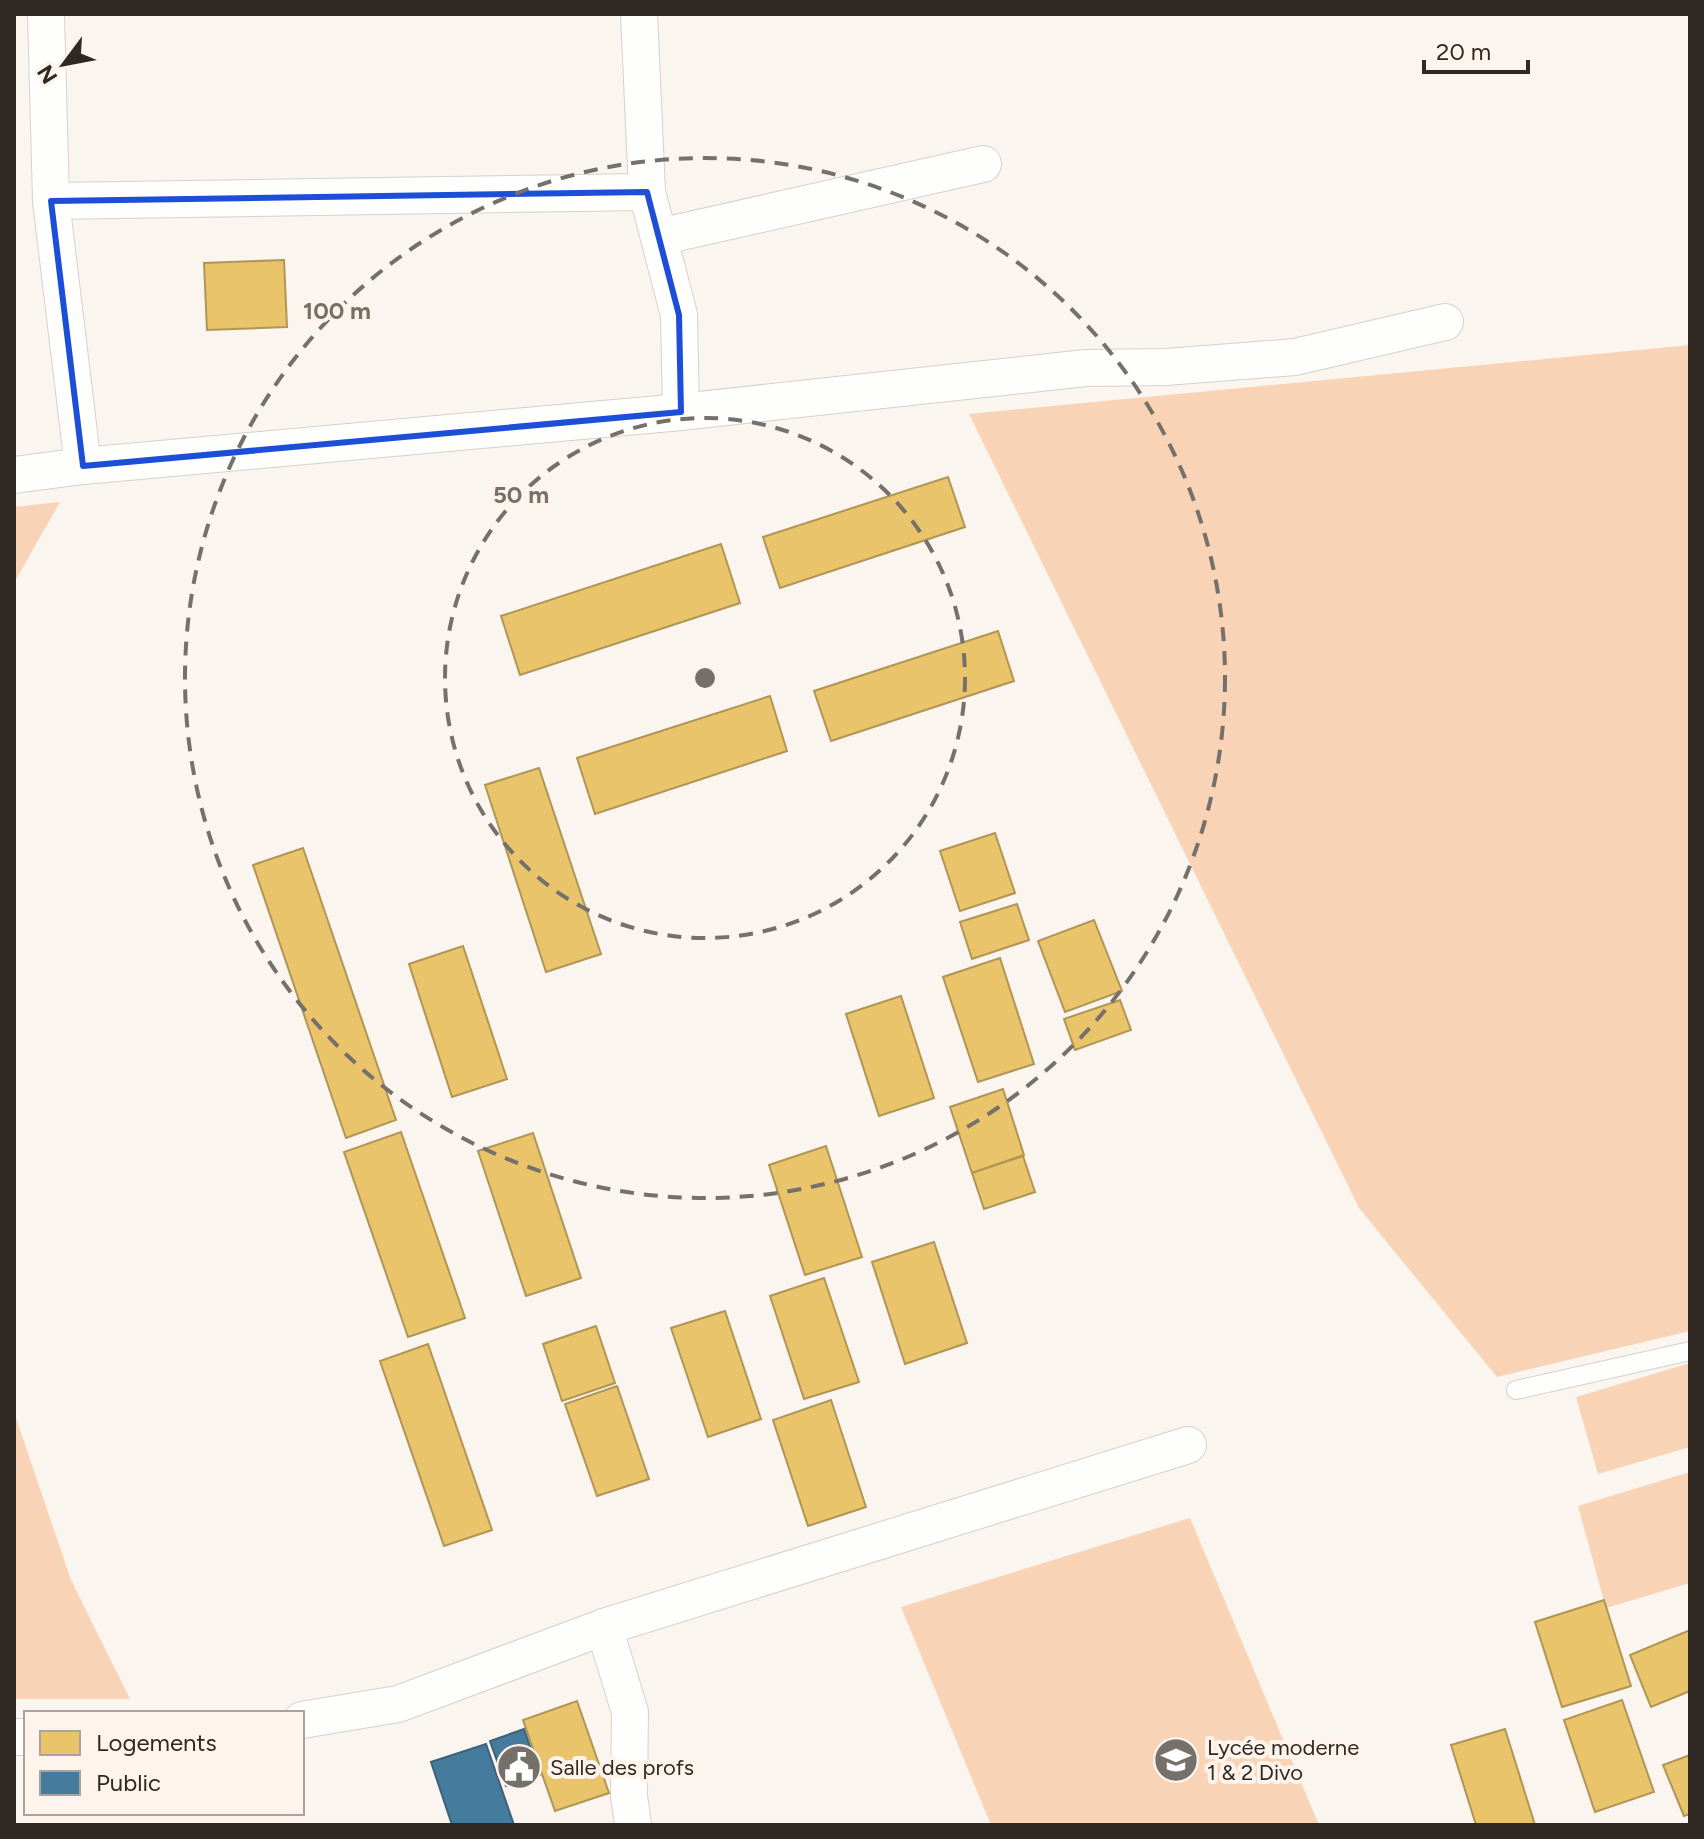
<svg xmlns="http://www.w3.org/2000/svg" width="1704" height="1839" font-family="Figtree,sans-serif">
	<style>
		.green { fill: #f8d3b6 }
		.homes { fill: #e9c46a; stroke: #b19555; stroke-width: 2 }
		.public { fill: #457b9d; stroke: #3e6278; stroke-width: 2 }
		.lines { fill: none; stroke-linecap: round; stroke-linejoin: round }
		.lane-casing { stroke: #d7d1cc; stroke-width: 20 }
		.street-casing { stroke: #d7d1cc; stroke-width: 38 }
		.lane { stroke: #fefefd; stroke-width: 18 }
		.street { stroke: #fefefd; stroke-width: 36 }
		.marked { fill: none; stroke: #1d4ed8; stroke-width: 6; stroke-linejoin: round }
		.ring { fill: none; stroke: #76706b; stroke-width: 4; stroke-dasharray: 14 10 }
		.labels { text-anchor: middle; dominant-baseline: central; stroke-width: 8; stroke-linejoin: round; paint-order: stroke }
		.poi-label { font-size: 22px; fill: #2f2823; stroke: #fff4ec; text-anchor: start }
		.centre { fill: #76706b; stroke: #fff4ec; stroke-width: 4 }
		.ring-label { font-size: 24px; text-anchor: middle; font-weight: bold; fill: #76706b; stroke: #fff4ec; stroke-width: 8; stroke-linejoin: round; paint-order: stroke }
	</style>
	<rect width="100%" height="100%" fill="#fbf5f0"/>
	<g class="green">
		<polygon points="1690,345 1690,1331 1497,1377 1359,1208 969,414"/>
		<polygon points="60,502 15,581 14,582 14,507"/>
		<polygon points="1690,1363 1690,1447 1598,1474 1576,1397"/>
		<polygon points="14,1412 71,1580 130,1699 14,1699"/>
		<polygon points="1690,1472 1690,1583 1606,1608 1578,1506"/>
		<polygon points="1190,1518 1319,1825 991,1825 901,1607"/>
	</g>
	<g class="homes">
		<polygon points="284,260 287,327 207,330 204,263"/>
		<polygon points="948,477 965,527 780,588 763,537"/>
		<polygon points="721,544 740,603 520,675 501,616"/>
		<polygon points="998,631 1014,681 831,741 814,691"/>
		<polygon points="770,696 787,751 595,814 577,758"/>
		<polygon points="539,768 601,954 546,972 485,785"/>
		<polygon points="995,833 1015,893 960,911 940,851"/>
		<polygon points="303,848 396,1120 346,1138 253,865"/>
		<polygon points="1017,904 1029,940 972,959 960,922"/>
		<polygon points="1094,920 1122,991 1065,1012 1038,941"/>
		<polygon points="463,946 507,1079 452,1097 409,964"/>
		<polygon points="1000,958 1034,1064 978,1082 943,977"/>
		<polygon points="901,996 934,1098 879,1116 846,1014"/>
		<polygon points="1120,1000 1131,1030 1075,1050 1064,1019"/>
		<polygon points="1003,1089 1024,1155 972,1173 950,1107"/>
		<polygon points="401,1132 465,1318 408,1337 344,1152"/>
		<polygon points="533,1133 581,1278 526,1296 478,1151"/>
		<polygon points="826,1146 862,1257 805,1275 769,1165"/>
		<polygon points="1023,1156 1035,1192 984,1209 972,1173"/>
		<polygon points="934,1242 967,1343 905,1364 872,1262"/>
		<polygon points="824,1278 859,1382 804,1399 770,1296"/>
		<polygon points="725,1311 761,1419 708,1437 671,1328"/>
		<polygon points="596,1326 615,1383 562,1401 543,1344"/>
		<polygon points="428,1344 492,1530 444,1546 380,1361"/>
		<polygon points="617,1386 649,1479 597,1496 565,1404"/>
		<polygon points="831,1400 866,1507 808,1526 773,1420"/>
		<polygon points="1604,1600 1631,1686 1562,1707 1535,1622"/>
		<polygon points="1690,1630 1690,1691 1651,1707 1630,1655"/>
		<polygon points="1622,1700 1654,1792 1595,1812 1564,1720"/>
		<polygon points="577,1701 609,1793 555,1811 523,1720"/>
		<polygon points="1505,1729 1535,1825 1476,1825 1451,1745"/>
		<polygon points="1690,1755 1690,1814 1684,1816 1663,1765"/>
	</g>
	<g class="public">
		<polygon points="524,1729 540,1775 506,1786 490,1741"/>
		<polygon points="486,1744 514,1825 452,1825 431,1762"/>
	</g>
	<g class="lines">
		<g class="lane-casing">
			<polyline id="lane" points="1516,1390 1690,1351"/>
		</g>
		<g class="street-casing">
			<g id="street">
				<polyline points="46,14 51,201 83,466"/>
				<polyline points="639,14 647,192 679,315 681,412"/>
				<polyline points="51,201 647,192"/>
				<polyline points="659,237 983,164"/>
				<polyline points="14,475 83,466 681,412 1086,368 1166,367 1295,357 1445,322"/>
				<polyline points="604,1627 630,1712 629,1796 633,1825"/>
				<polyline points="302,1720 398,1704 604,1627 1188,1445"/>
				<polyline points="14,1737 26,1737"/>
			</g>
		</g>
		<use href="#lane" class="lane"/>
		<use href="#street" class="street"/>
	</g>
	<path class="marked" d="M647,192L679,315L681,412L83,466L51,201Z"/>
	<g class="ring">
		<circle cx="705" cy="678" r="260"/>
		<circle cx="705" cy="678" r="520"/>
	</g>
	<defs>
		<g id="school-disc" transform="scale(2.3)"><circle r="9.5" fill="#76706b" stroke="#fff4ec"/><path d="M0-5L7-2L0 1L-7-2ZM-4 1L0 2.5L4 1V4Q0 6-4 4Z" fill="#fff"/></g>
		<g id="civic-disc" transform="scale(2.3)"><circle r="9.5" fill="#76706b" stroke="#fff4ec"/><path d="M-.6-6.5H3V-4.5H.6V-3L4-1V1h2V6H-6V1h2V-1L-.6-3ZM-1.2 2.5V6h2.4V2.5Z" fill="#fff"/></g>
	</defs>
	<g fill-rule="evenodd">
		<use href="#school-disc" x="1176" y="1760"/>
		<use href="#civic-disc" x="519" y="1767"/>
	</g>
	<g class="labels">
		<g class="poi-label">
			<text x="1207" y="1747">Lycée moderne<tspan x="1207" dy="25">1 &amp; 2 Divo</tspan></text>
			<text x="550" y="1767">Salle des profs</text>
		</g>
	</g>
	<circle cx="705" cy="678" r="12" class="centre"/>
	<g class="ring-label">
		<text x="337" y="319">100 m</text>
		<text x="521" y="503">50 m</text>
	</g>
	<rect width="1704" height="1839" fill="none" stroke="#2f2823" stroke-width="32"/>
	<rect x="24" y="1711" width="280" height="104" fill="#fff4ec" stroke="#aca29c" stroke-width="2"/>
	<rect x="40" y="1731" width="40" height="24" fill="#e9c46a" stroke="#aca29c" stroke-width="2"/>
	<text x="96" y="1751" font-size="24" fill="#2f2823">Logements</text>
	<rect x="40" y="1771" width="40" height="24" fill="#457b9d" stroke="#aca29c" stroke-width="2"/>
	<text x="96" y="1791" font-size="24" fill="#2f2823">Public</text>
	<g transform="translate(64 64) rotate(238)" stroke="#fff4ec" stroke-width="6" paint-order="stroke">
	<path d="M0-6L14 30L0 20L-14 30Z" fill="#2f2823"/>
	<text y="-12" font-size="22" font-weight="bold" text-anchor="middle" fill="#2f2823">N</text>
	</g>
	<path d="M1424 60v12h104v-12" fill="none" stroke="#2f2823" stroke-width="4"/>
	<text x="1436" y="60" font-size="24" fill="#2f2823" stroke="#fff4ec" stroke-width="6" paint-order="stroke">20 m</text>
</svg>
